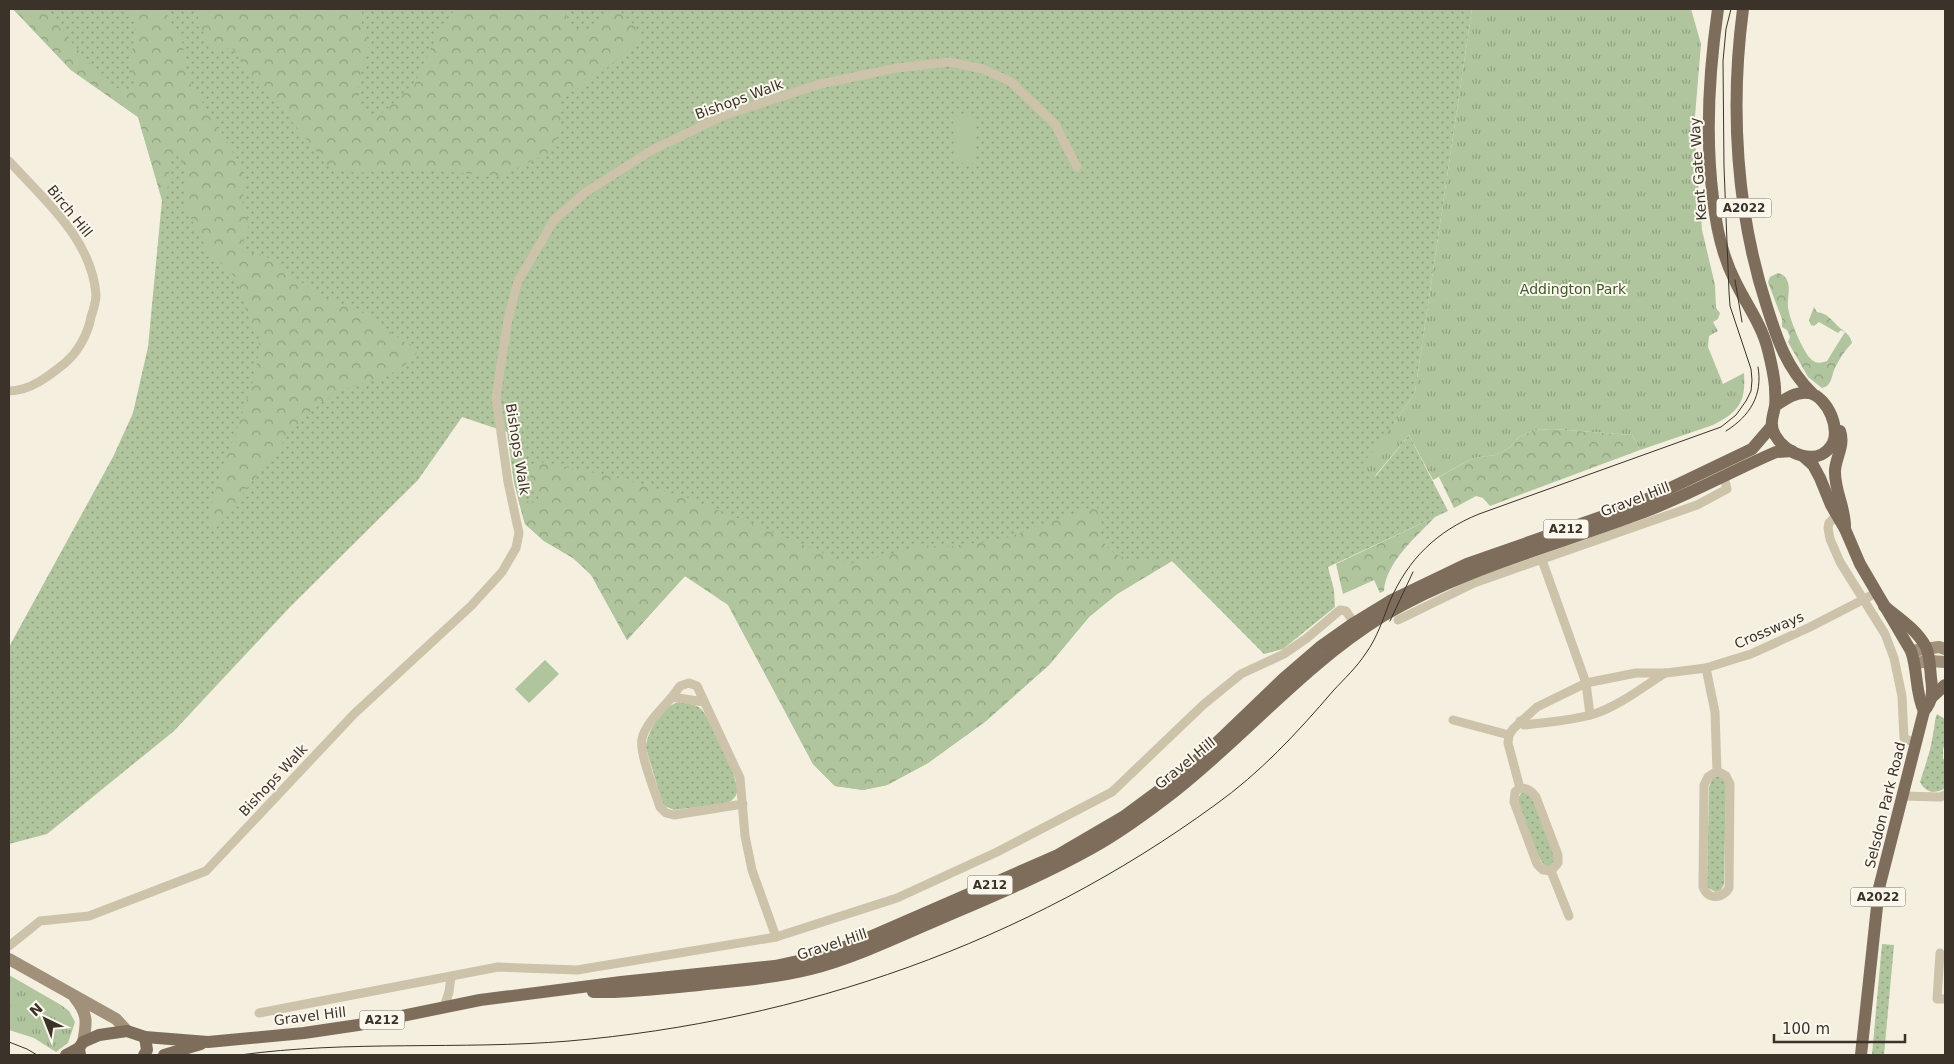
<svg xmlns="http://www.w3.org/2000/svg" width="1954" height="1064" font-family="'DejaVu Sans',sans-serif">
	<style>
		.grass { fill: url(#grass-dots) }
		.forest { fill: url(#forest-crowns) }
		.park { fill: url(#park-tufts) }
		.garden { fill: #b0c49e }
		.lines { fill: none; stroke-linecap: round; stroke-linejoin: round }
		.street { stroke: #cdc2aa; stroke-width: 9 }
		.secondary { stroke: #a1917b; stroke-width: 12 }
		.primary { stroke: #7d6d5a; stroke-width: 12 }
		.tram { stroke: #3b332a; stroke-width: 1 }
		.labels { text-anchor: middle; dominant-baseline: central; stroke-width: 4; stroke-linejoin: round; paint-order: stroke }
		.shield { fill: #fbf7ec; stroke: #756e64; stroke-width: 1 }
		.shield-label { font-size: 12px; font-weight: bold; fill: #3b332a }
		.street-label { font-size: 14px; fill: #3b332a; stroke: #fbf7ec }
		.park-label { font-size: 14px; fill: #405a2c; stroke: #fbf7ec }
	</style>
	<defs>
		<pattern id="grass-dots" width="8" height="8" patternUnits="userSpaceOnUse" patternTransform="scale(1.25)"><rect width="8" height="8" fill="#b0c49e"/><path d="M2 2h.1M6 6h.1" fill="none" stroke="#90a081" stroke-width="1.8" stroke-linecap="round"/></pattern>
		<pattern id="forest-crowns" width="20" height="18" patternUnits="userSpaceOnUse" patternTransform="scale(1.25)"><rect width="20" height="18" fill="#b0c49e"/><path d="M2 6a3 3 0 1 1 6 0M12 15a3 3 0 1 1 6 0" fill="none" stroke="#90a081"/></pattern>
		<pattern id="park-tufts" width="24" height="20" patternUnits="userSpaceOnUse" patternTransform="scale(1.25)"><rect width="24" height="20" fill="#b0c49e"/><path d="M3 7l-1-3M5 7V3M7 7l1-3M15 17l-1-3M17 17v-4M19 17l1-3" fill="none" stroke="#90a081"/></pattern>
	</defs>
	<rect width="100%" height="100%" fill="#f4efdf"/>
	<g class="grass">
		<polygon points="13,9 1472,9 1415,392 1394,424 1375,477 1409,435 1448,511 1328,567 1334,590 1335,607 1283,649 1264,654 1172,561 1117,594 1089,617 1049,665 986,721 928,763 887,785 863,790 835,786 813,764 728,604 685,576 627,640 591,575 573,558 544,541 525,524 514,483 507,432 462,417 418,480 290,607 174,731 47,834 9,844 9,647 113,457 133,413 148,347 162,200 138,117 71,70"/>
		<path d="M679,702C686,703 696,704 701,709C710,718 739,779 737,791C737,797 732,800 728,803L674,810L663,805L646,748C646,733 663,705 679,702Z"/>
		<path d="M1937,714L1945,719V744L1943,749V759H1945V788C1935,795 1925,792 1920,782C1925,766 1931,750 1933,734C1935,727 1934,721 1937,714Z"/>
		<polygon points="1716,776 1723,777 1726,785 1724,884 1721,890 1716,892 1708,888 1707,885 1709,787 1712,779"/>
		<path d="M1522,792L1532,795L1555,857L1553,865L1547,867C1534,858 1525,820 1519,804L1518,798Z"/>
		<polygon points="1882,944 1894,945 1884,1055 1872,1055"/>
	</g>
	<g class="forest">
		<path d="M13,9H44C64,32 93,71 117,88C122,91 127,91 132,91L136,86L129,74L136,23L133,16L126,10L117,14L113,9H164L183,44L185,69L191,85L227,141L242,170L245,182L242,207L247,217L248,229L242,247L243,252L247,255L254,253L264,255L323,298L356,308L404,342L412,345L417,352C400,379 363,380 337,393C308,407 287,437 268,462C250,484 233,506 216,528L209,520L213,498L256,373L260,338L250,322L236,278L206,248L186,208V168L177,156H172L168,162C170,176 170,188 162,200L138,117L71,70Z"/>
		<path d="M195,9H362V24L369,49L358,82L360,109L366,113L373,114L384,112L416,81L437,35L455,9H568L566,12L569,25L588,33L609,9C620,9 636,25 641,35C619,63 590,80 561,99L560,132L550,152L501,176L411,169L356,173L330,168L280,107L249,74L232,48L209,49Z"/>
		<path d="M1778,273C1782,274 1785,276 1787,280C1791,288 1787,298 1788,307C1789,318 1803,353 1812,360C1817,364 1821,363 1827,361L1845,332L1841,330L1838,333L1819,322L1814,326L1811,325L1809,320L1814,307L1817,312C1829,314 1832,321 1840,328C1846,333 1850,335 1852,343C1846,349 1840,358 1836,366C1831,374 1833,386 1822,388L1808,377L1788,342L1790,337L1787,330L1782,327V319L1768,282L1770,277Z"/>
		<polygon points="1553,429 1632,435 1640,450 1490,506 1483,498 1476,496 1454,508 1439,477 1473,458 1496,455 1509,448 1519,437 1535,430"/>
		<path d="M535,461L611,476L683,496L824,553L848,564L906,551L921,545L946,547L1001,540L1097,505C1099,516 1098,531 1103,541C1117,565 1147,560 1172,561L1117,594L1089,617L1049,665L986,721L928,763L887,785L863,790L835,786L813,764L728,605L685,576L627,640L592,575L573,558L544,541L525,524L518,499L543,505L539,500L529,474Z"/>
		<path d="M1435,517C1416,537 1386,562 1384,591L1380,593L1374,580L1343,594L1336,564Z"/>
	</g>
	<g class="park">
		<path d="M1472,9H1691L1701,44L1694,128L1702,230L1715,285L1716,308L1720,313L1718,319L1713,322L1718,331L1709,336L1708,347L1723,384L1744,373C1746,402 1739,412 1713,425L1640,450L1632,435L1553,429L1535,430L1519,437L1509,448L1496,455L1473,458L1433,480L1409,435L1374,477L1361,466L1394,424L1415,392Z"/>
		<polygon points="9,975 61,1005 69,1011 75,1022 68,1043 56,1052 34,1038 9,1030"/>
	</g>
	<g class="garden">
		<polygon points="974,116 975,163 954,163 953,117"/>
		<polygon points="545,660 559,674 529,703 515,689"/>
	</g>
	<g class="lines">
		<g class="street">
			<path d="M9,161C44,200 92,239 96,295C96,302 93,311 91,317C88,334 78,352 65,363C49,376 30,391 9,391"/>
			<polyline points="1836,516 1829,523 1828,528 1830,539 1840,562 1885,634 1894,658 1902,696 1904,738 1915,743"/>
			<polyline points="1542,560 1586,683 1590,715"/>
			<polyline points="1398,620 1474,583 1697,505 1727,489 1724,477"/>
			<path d="M1706,668L1715,712L1717,771L1708,777L1704,785L1703,887C1708,900 1722,899 1729,888L1730,784L1726,776L1717,771"/>
			<polyline points="672,697 680,686 689,683 697,686 740,778 745,836 752,870 776,937"/>
			<path d="M704,702L672,697C662,709 645,724 642,739C639,753 655,792 660,807L666,813L674,815L743,804"/>
			<polyline points="1453,720 1509,735"/>
			<path d="M1520,721L1524,725C1547,722 1571,721 1594,714C1619,706 1643,687 1665,673"/>
			<path d="M1520,788C1527,788 1532,791 1536,797L1558,855V863L1551,871L1543,870L1537,864L1514,802L1515,792L1520,788L1508,743L1509,735L1513,729L1537,707L1586,683L1636,673H1666L1706,668L1728,661L1751,654L1810,627L1876,593"/>
			<polyline points="1902,796 1940,797 1945,795"/>
			<polyline points="1551,871 1569,916"/>
			<polyline points="9,946 40,921 89,916 206,871 354,714 471,606 502,572 516,548 519,533 508,482 496,397 508,319 518,281 554,220 586,192 652,150 725,115 820,84 897,68 949,62 983,69 1011,82 1055,124 1077,167"/>
			<polyline points="1940,953 1937,999 1945,999"/>
			<polyline points="444,1007 449,992 451,977"/>
			<polyline points="259,1013 498,967 577,970 776,937 897,898 997,852 1112,792 1203,705 1241,674 1284,654 1307,638 1340,610 1346,611 1354,623"/>
		</g>
		<g class="secondary">
			<polyline points="1911,651 1939,647 1945,649"/>
			<polyline points="1915,663 1930,661 1945,662"/>
			<polyline points="9,959 116,1019 127,1031"/>
			<path d="M75,998C88,1014 87,1022 83,1042"/>
		</g>
		<g class="primary">
			<path d="M1718,9C1709,71 1705,135 1713,198C1716,227 1722,255 1735,281C1746,304 1762,325 1768,350C1771,362 1774,375 1775,387C1775,393 1776,400 1775,406C1773,417 1769,424 1775,435C1785,454 1817,467 1831,446C1842,431 1828,397 1809,393C1796,391 1785,399 1775,406"/>
			<path d="M1743,9C1730,107 1736,212 1767,307C1777,339 1787,369 1812,393"/>
			<path d="M1840,431C1845,445 1836,457 1835,470C1834,491 1846,508 1845,529"/>
			<path d="M1803,456L1813,465L1820,478L1831,505L1845,529L1860,564L1911,651C1918,670 1915,693 1924,711"/>
			<polyline points="1932,697 1945,685"/>
			<path d="M593,992C628,993 664,988 699,985C736,981 775,978 811,969C854,958 895,938 935,921C988,898 1042,876 1092,848C1121,832 1148,812 1175,791C1246,735 1305,664 1383,616C1462,569 1551,547 1636,515C1684,498 1729,472 1776,452L1792,451"/>
			<polyline points="66,1055 79,1048"/>
			<polyline points="80,1055 79,1048 83,1042 99,1035 127,1031 145,1037 208,1042 304,1033 358,1025 480,1000 621,982 775,966 816,957 856,943 1058,855 1123,817 1165,786 1209,750 1284,678 1320,647 1354,623 1390,601 1467,564 1635,505 1752,449 1771,427"/>
			<polyline points="144,1055 147,1050 145,1037"/>
			<polyline points="164,1055 201,1044"/>
			<path d="M1861,1055L1879,888L1924,711C1933,701 1933,691 1931,678C1930,668 1930,656 1926,647C1917,630 1899,618 1884,606"/>
		</g>
		<g class="tram">
			<polyline points="1735,280 1742,322"/>
			<path d="M1726,431C1750,416 1763,395 1758,367"/>
			<polyline points="1390,621 1413,572"/>
			<polyline points="9,1042 27,1049 37,1055"/>
			<path d="M240,1055C349,1040 460,1050 569,1041C801,1021 1026,943 1215,805C1260,773 1297,733 1333,691C1344,679 1357,667 1366,653C1377,638 1383,619 1390,601C1408,559 1437,531 1479,514L1721,427L1736,415L1746,401L1751,391L1752,380L1751,369L1730,306L1729,292L1724,167L1723,61L1726,29L1731,9"/>
		</g>
	</g>
	<g class="labels">
		<g class="shield">
			<rect x="1716.5" y="198.5" width="55" height="19" rx="4"/>
			<rect x="1543.5" y="519.5" width="45" height="19" rx="4"/>
			<rect x="967.5" y="875.5" width="45" height="19" rx="4"/>
			<rect x="1850.5" y="887.5" width="55" height="19" rx="4"/>
			<rect x="359.5" y="1010.5" width="45" height="19" rx="4"/>
		</g>
		<g class="shield-label">
			<text x="1744" y="208">A2022</text>
			<text x="1566" y="529">A212</text>
			<text x="990" y="885">A212</text>
			<text x="1878" y="897">A2022</text>
			<text x="382" y="1020">A212</text>
		</g>
		<g class="street-label">
			<text transform="translate(739 99) rotate(-20)">Bishops Walk</text>
			<text transform="translate(1698 169) rotate(-94)">Kent Gate Way</text>
			<text transform="translate(70 211) rotate(51)">Birch Hill</text>
			<text transform="translate(518 449) rotate(81)">Bishops Walk</text>
			<text transform="translate(1635 499) rotate(-21)">Gravel Hill</text>
			<text transform="translate(1769 630) rotate(-23)">Crossways</text>
			<text transform="translate(1185 763) rotate(-39)">Gravel Hill</text>
			<text transform="translate(273 780) rotate(-47)">Bishops Walk</text>
			<text transform="translate(1885 805) rotate(-76)">Selsdon Park Road</text>
			<text transform="translate(832 944) rotate(-18)">Gravel Hill</text>
			<text transform="translate(310 1016) rotate(-7)">Gravel Hill</text>
		</g>
		<g class="park-label">
			<text x="1573" y="289">Addington Park</text>
		</g>
	</g>
	<rect width="1954" height="1064" fill="none" stroke="#3b332a" stroke-width="20"/>
	<g transform="translate(45 1019) rotate(317)" stroke="#fbf7ec" stroke-width="4" paint-order="stroke">
	<path d="M0-4L9 19L0 12L-9 19Z" fill="#3b332a"/>
	<text y="-8" font-size="14" font-weight="bold" text-anchor="middle" fill="#3b332a">N</text>
	</g>
	<path d="M1774 1034v8h131v-8" fill="none" stroke="#3b332a" stroke-width="2.5"/>
	<text x="1782" y="1034" font-size="15" fill="#3b332a" stroke="#fbf7ec" stroke-width="4" paint-order="stroke">100 m</text>
</svg>
